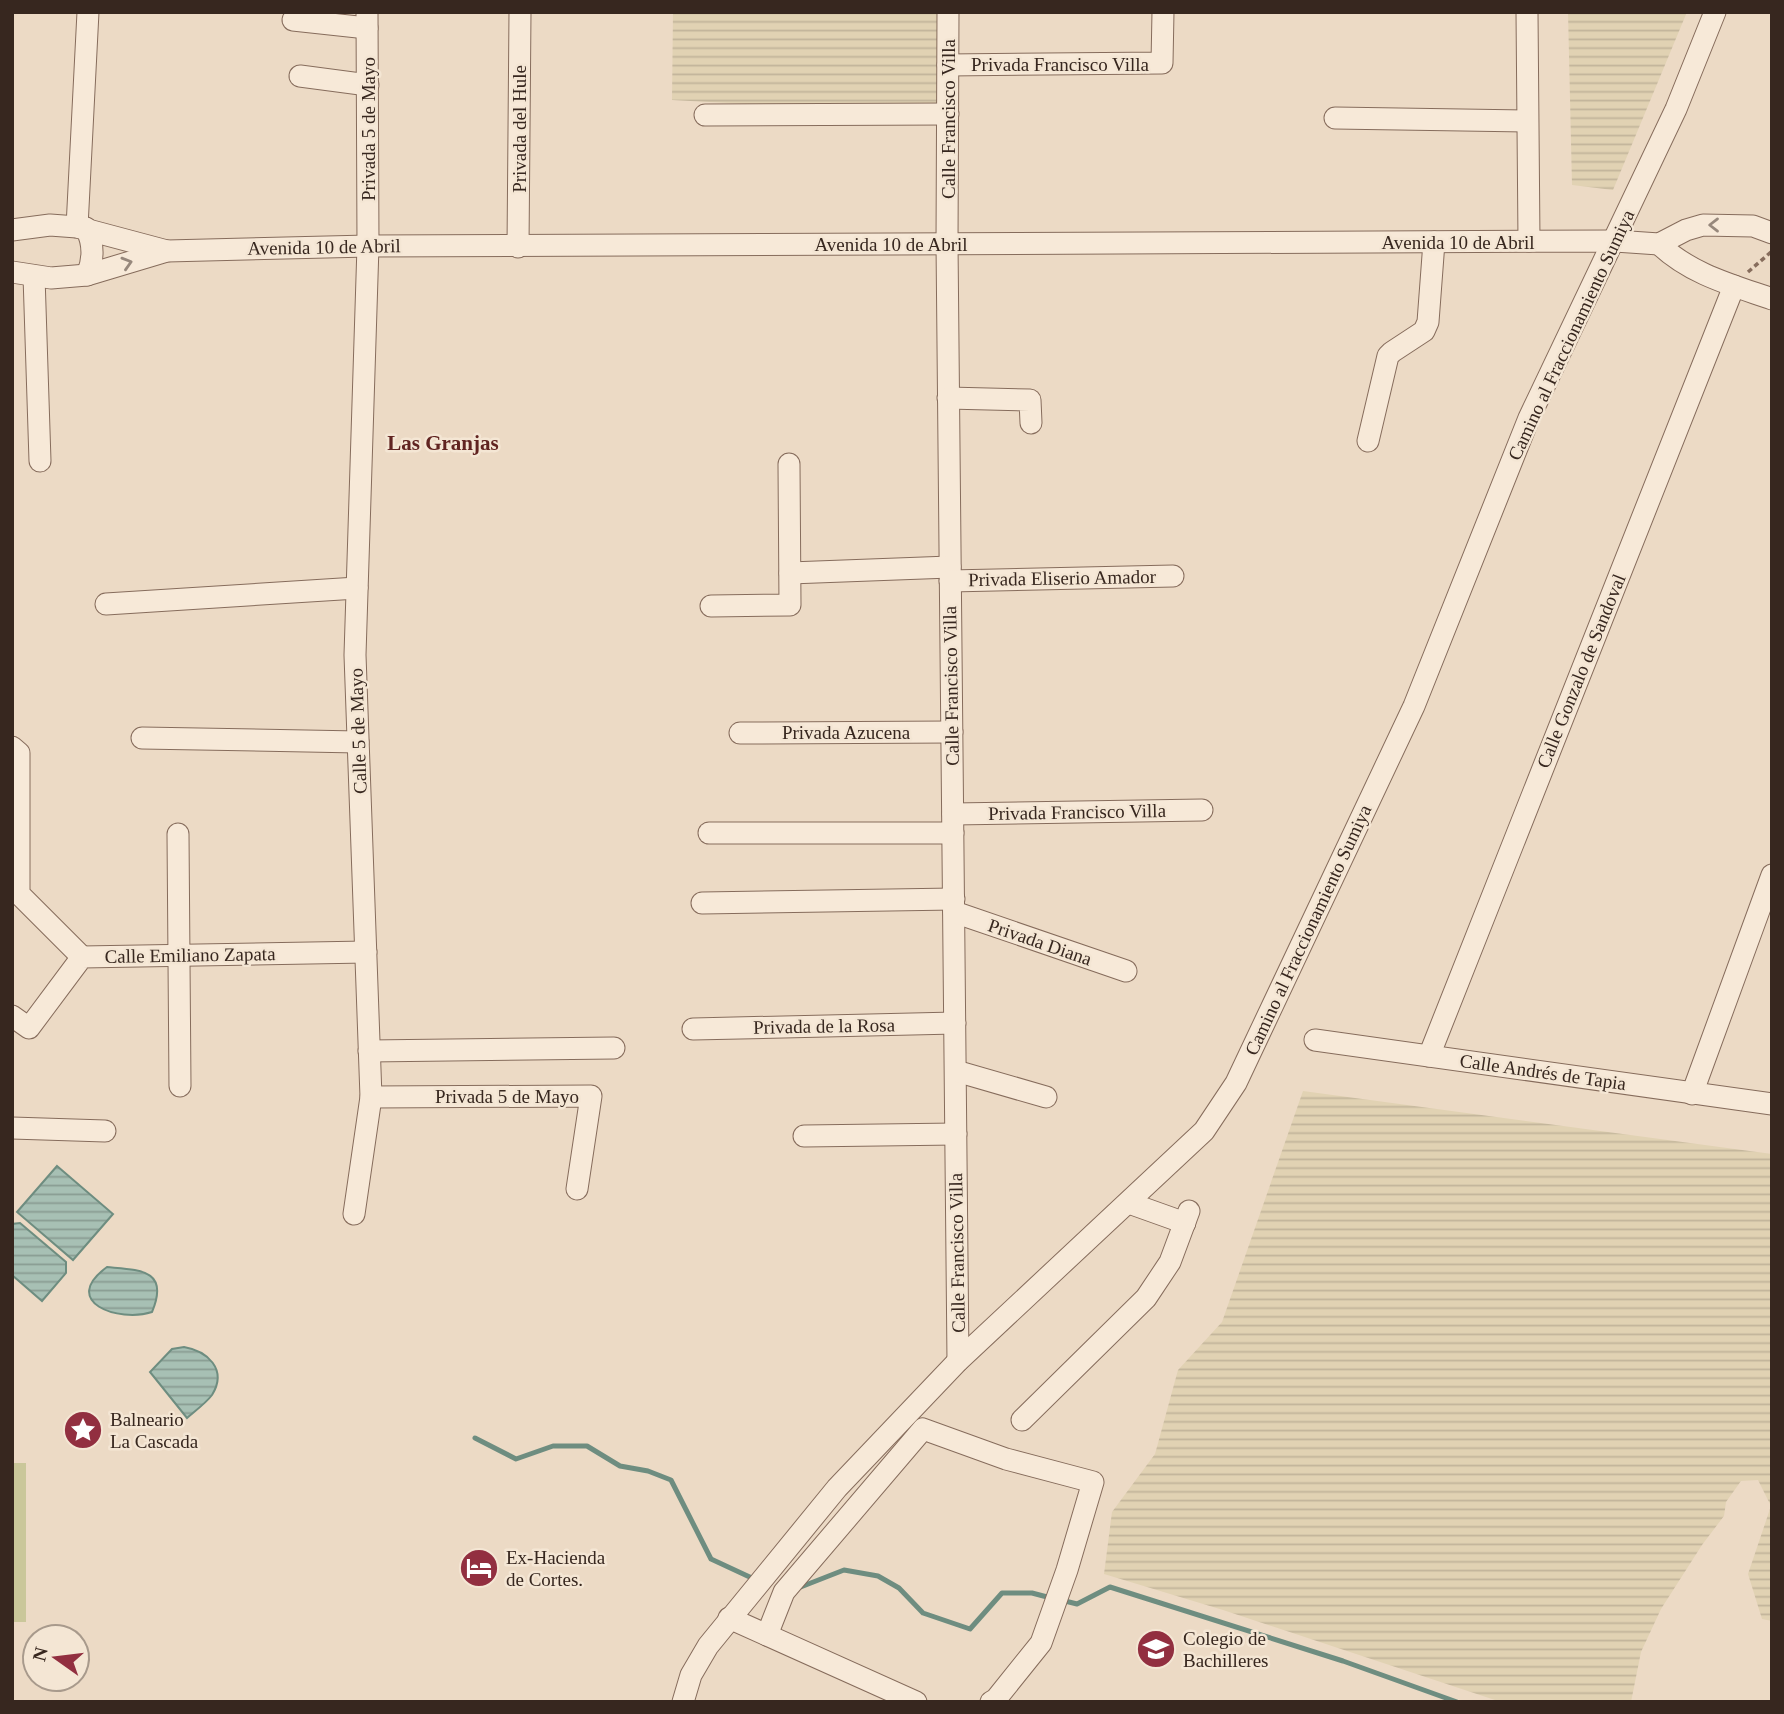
<svg xmlns="http://www.w3.org/2000/svg" width="1784" height="1714" font-family="Georgia,serif">
	<style>
		.farmland { fill: url(#farmland-rules) }
		.garden { fill: #cac79a }
		.water { fill: url(#water-rules); stroke: #6e8d80; stroke-width: 2 }
		.lines { fill: none; stroke-linecap: round; stroke-linejoin: round }
		.stream { stroke: #6e8d80; stroke-width: 5 }
		.minor-casing { stroke: #866c5c; stroke-width: 23 }
		.path { stroke: #866c5c; stroke-width: 3.5; stroke-dasharray: 5 3.5; stroke-linecap: butt }
		.minor { stroke: #f7e9d8; stroke-width: 21 }
		.oneway { stroke: #97887c }
		.labels { text-anchor: middle; dominant-baseline: central; stroke-width: 5; stroke-linejoin: round; paint-order: stroke }
		.street-label { font-size: 19px; fill: #37271f; stroke: #f4e6d4 }
		.poi-label { font-size: 19px; fill: #37271f; stroke: #f4e6d4; text-anchor: start }
		.neighbourhood-label { font-size: 21px; font-weight: bold; fill: #612421; stroke: #f4e6d4 }
	</style>
	<defs>
		<pattern id="farmland-rules" width="6" height="5" patternUnits="userSpaceOnUse" patternTransform="scale(1.75)"><rect width="6" height="5" fill="#e1d2b3"/><path d="M0 2.5h6" fill="none" stroke="#c2b49a"/></pattern>
		<pattern id="water-rules" width="6" height="5" patternUnits="userSpaceOnUse" patternTransform="scale(1.75)"><rect width="6" height="5" fill="#a7c0b4"/><path d="M0 2.5h6" fill="none" stroke="#899c92"/></pattern>
	</defs>
	<rect width="100%" height="100%" fill="#ecdac5"/>
	<g class="farmland">
		<polygon points="673,12 943,12 942,115 672,100"/>
		<polygon points="1568,12 1687,12 1613,190 1572,185"/>
		<polygon points="1303,1091 1772,1154 1772,1621 1762,1619 1748,1574 1771,1506 1758,1480 1741,1481 1726,1502 1724,1516 1702,1545 1661,1609 1641,1652 1631,1702 1501,1702 1223,1610 1104,1574 1112,1512 1155,1454 1178,1370 1222,1322"/>
	</g>
	<rect class="garden" x="12" y="1463" width="14" height="159"/>
	<g class="water">
		<polygon points="57,1166 113,1214 73,1260 17,1212"/>
		<polygon points="20,1223 66,1262 66,1273 42,1301 12,1275 12,1224"/>
		<path d="M107,1267C139,1270 170,1269 152,1312C119,1323 59,1302 107,1267Z"/>
		<path d="M184,1347C207,1351 228,1369 212,1395C206,1403 195,1411 187,1418L150,1372L172,1349Z"/>
	</g>
	<g class="lines">
		<g class="stream">
			<polyline points="475,1438 516,1459 553,1446 587,1446 620,1466 648,1471 671,1480 711,1559 754,1579"/>
			<polyline points="798,1588 844,1570 878,1576 899,1588 923,1613 970,1629 1002,1593 1032,1593 1051,1598"/>
			<polyline points="1061,1600 1077,1604 1110,1587 1343,1661 1457,1702"/>
		</g>
		<g class="minor-casing">
			<g id="minor">
				<polyline points="948,12 947,243 958,1361"/>
				<polyline points="1527,12 1529,241"/>
				<polyline points="293,20 367,28"/>
				<polyline points="948,65 1162,63 1163,12"/>
				<polyline points="300,76 368,85"/>
				<polyline points="705,115 948,114"/>
				<polyline points="1335,118 1527,121"/>
				<polyline points="77,227 88,12"/>
				<path d="M86,228C94,244 94,259 87,275"/>
				<polyline points="12,230 50,225 77,227 167,251"/>
				<path d="M1659,244C1690,274 1732,285 1772,299"/>
				<polyline points="518,247 520,12"/>
				<polyline points="12,272 51,278 87,275 167,251 368,246 1615,241 1659,244 1686,230 1703,225 1753,226 1772,233"/>
				<polyline points="34,276 40,461"/>
				<polyline points="948,398 1030,400 1031,423"/>
				<polyline points="1368,441 1388,356 1392,352 1424,331 1428,322 1434,242"/>
				<polyline points="790,573 950,567"/>
				<polyline points="950,581 1173,576"/>
				<polyline points="106,604 357,588"/>
				<polyline points="711,606 790,605 789,464"/>
				<polyline points="740,733 952,732"/>
				<polyline points="142,738 358,742"/>
				<polyline points="12,747 19,753 19,894 82,957"/>
				<polyline points="953,814 1202,810"/>
				<polyline points="709,833 953,833"/>
				<polyline points="178,834 180,1086"/>
				<polyline points="702,903 954,899"/>
				<polyline points="954,912 1126,971"/>
				<polyline points="12,1016 29,1028 82,957 366,952"/>
				<polyline points="693,1029 955,1023"/>
				<polyline points="1315,1040 1772,1104"/>
				<polyline points="369,1051 614,1048"/>
				<polyline points="1429,1056 1734,286"/>
				<polyline points="956,1071 1046,1097"/>
				<polyline points="1692,1094 1772,875"/>
				<polyline points="371,1097 591,1096 577,1189"/>
				<polyline points="12,1128 105,1131"/>
				<polyline points="804,1136 956,1134"/>
				<polyline points="1129,1203 1185,1223"/>
				<polyline points="354,1214 371,1097 355,655 368,246 367,12"/>
				<polyline points="1022,1420 1146,1298 1170,1262 1189,1211"/>
				<polyline points="729,1618 916,1702"/>
				<polyline points="767,1635 784,1592 923,1429 1006,1459 1093,1482 1067,1570 1041,1643 996,1699 991,1702"/>
				<polyline points="683,1702 691,1675 708,1646 837,1488 958,1361 1204,1131 1236,1083 1414,706 1529,418 1676,109 1715,12"/>
			</g>
		</g>
		<polyline class="path" points="1748,272 1771,252"/>
		<use href="#minor" class="minor"/>
	</g>
	<defs><path id="oneway-chevron" d="M-2-3.5L2.5 0L-2 3.5" fill="none" stroke-width="1.6" stroke-linecap="round" stroke-linejoin="round" transform="scale(1.75)"/></defs>
	<g class="oneway">
		<use href="#oneway-chevron" transform="translate(1714 225) rotate(-180)"/>
		<use href="#oneway-chevron" transform="translate(127 263) rotate(-17)"/>
	</g>
	<defs>
		<g id="sight-disc" transform="scale(2.0125)"><circle r="9.5" fill="#922f40" stroke="#f4e6d4"/><path d="M0-6L1.8-2.2L6-1.7L2.9 1.2L3.7 5.4L0 3.3L-3.7 5.4L-2.9 1.2L-6-1.7L-1.8-2.2Z" fill="#fff"/></g>
		<g id="hotel-disc" transform="scale(2.0125)"><circle r="9.5" fill="#922f40" stroke="#f4e6d4"/><path d="M-6-4.5h1.5V1H6V5H4.5V3h-9V5H-6ZM-4 0a1.8 1.8 0 1 1 3.6 0ZM.5 0V-2.5h3Q6-2.5 6 0Z" fill="#fff"/></g>
		<g id="school-disc" transform="scale(2.0125)"><circle r="9.5" fill="#922f40" stroke="#f4e6d4"/><path d="M0-5L7-2L0 1L-7-2ZM-4 1L0 2.5L4 1V4Q0 6-4 4Z" fill="#fff"/></g>
	</defs>
	<g fill-rule="evenodd">
		<use href="#sight-disc" x="83" y="1430"/>
		<use href="#hotel-disc" x="479" y="1568"/>
		<use href="#school-disc" x="1156" y="1649"/>
	</g>
	<g class="labels">
		<g class="street-label">
			<text x="1060" y="64">Privada Francisco Villa</text>
			<text transform="translate(948 119) rotate(-90)">Calle Francisco Villa</text>
			<text transform="translate(368 129) rotate(-90)">Privada 5 de Mayo</text>
			<text transform="translate(519 129) rotate(-90)">Privada del Hule</text>
			<text x="1458" y="242">Avenida 10 de Abril</text>
			<text x="891" y="244">Avenida 10 de Abril</text>
			<text transform="translate(324 247) rotate(-1)">Avenida 10 de Abril</text>
			<text transform="translate(1571 335) rotate(-65)">Camino al Fraccionamiento Sumiya</text>
			<text transform="translate(1062 578) rotate(-1)">Privada Eliserio Amador</text>
			<text transform="translate(1581 671) rotate(-68)">Calle Gonzalo de Sandoval</text>
			<text transform="translate(951 686) rotate(-91)">Calle Francisco Villa</text>
			<text transform="translate(358 731) rotate(-92)">Calle 5 de Mayo</text>
			<text x="846" y="732">Privada Azucena</text>
			<text transform="translate(1077 812) rotate(-1)">Privada Francisco Villa</text>
			<text transform="translate(1308 930) rotate(-65)">Camino al Fraccionamiento Sumiya</text>
			<text transform="translate(1040 942) rotate(19)">Privada Diana</text>
			<text transform="translate(190 955) rotate(-1)">Calle Emiliano Zapata</text>
			<text transform="translate(824 1026) rotate(-1)">Privada de la Rosa</text>
			<text transform="translate(1543 1072) rotate(8)">Calle Andrés de Tapia</text>
			<text x="507" y="1096">Privada 5 de Mayo</text>
			<text transform="translate(957 1253) rotate(-91)">Calle Francisco Villa</text>
		</g>
		<g class="poi-label">
			<text x="110" y="1419">Balneario<tspan x="110" dy="22">La Cascada</tspan></text>
			<text x="506" y="1557">Ex-Hacienda<tspan x="506" dy="22">de Cortes.</tspan></text>
			<text x="1183" y="1638">Colegio de<tspan x="1183" dy="22">Bachilleres</tspan></text>
		</g>
		<g class="neighbourhood-label">
			<text x="443" y="443">Las Granjas</text>
		</g>
	</g>
	<rect width="1784" height="1714" fill="none" stroke="#37271f" stroke-width="28"/>
	<g transform="translate(56 1658) rotate(284)"><circle r="33" fill="#f4e6d4" stroke="#a89a8c" stroke-width="2"/>
	<path d="M0-5L12 26L0 18L-12 26Z" fill="#922f40"/>
	<text y="-10" font-size="19" font-weight="bold" text-anchor="middle" fill="#37271f">N</text>
	</g>
</svg>
